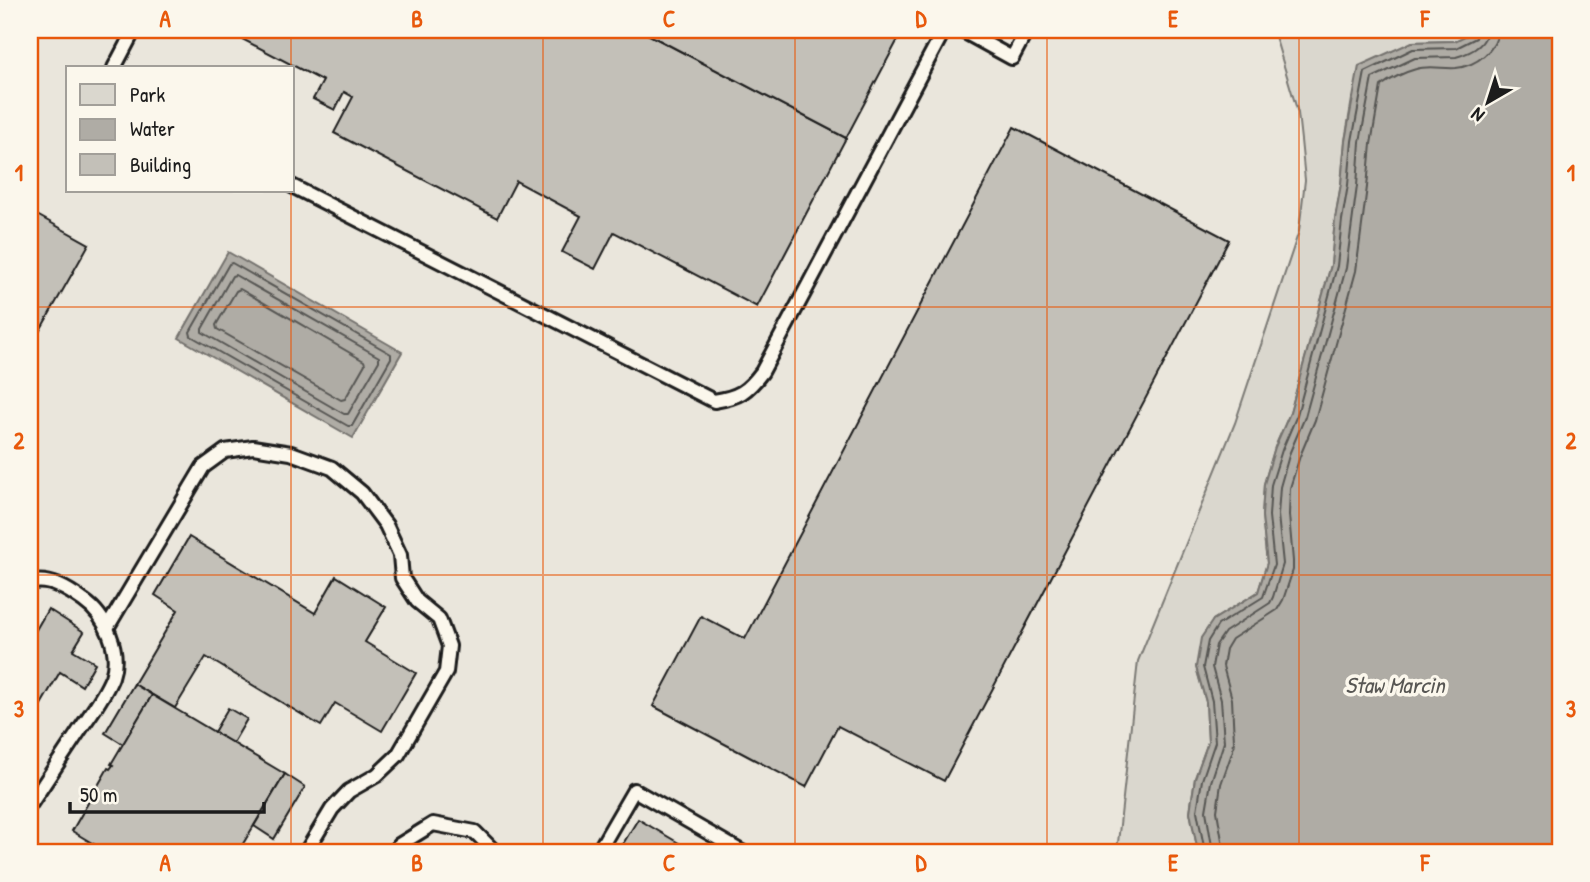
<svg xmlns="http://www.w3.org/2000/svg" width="1590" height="882" font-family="'Patrick Hand',sans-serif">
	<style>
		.built { fill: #eae6dc; fill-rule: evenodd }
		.green { fill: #dad7ce; stroke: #7b7a75; stroke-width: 2 }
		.water { fill: #afaca5; stroke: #74726e; stroke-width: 2 }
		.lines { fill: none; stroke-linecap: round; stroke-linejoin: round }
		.shore { stroke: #575653; stroke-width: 2 }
		.building { fill: #c3c0b8; stroke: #1c1c1c; stroke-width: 2 }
		.service-casing { stroke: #1c1c1c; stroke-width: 18 }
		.service { stroke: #fbf7ec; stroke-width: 12 }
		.grid { fill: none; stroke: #e8590c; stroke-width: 2; stroke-opacity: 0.55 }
		.labels { text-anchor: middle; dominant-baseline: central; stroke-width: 7; stroke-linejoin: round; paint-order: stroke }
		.water-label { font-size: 23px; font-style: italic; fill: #575653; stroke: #fbf7ec }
		.neatline { fill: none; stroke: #e8590c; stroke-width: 2.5 }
		.grid-label { font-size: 23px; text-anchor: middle; font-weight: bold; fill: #e8590c }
	</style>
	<rect width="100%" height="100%" fill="#fbf7ec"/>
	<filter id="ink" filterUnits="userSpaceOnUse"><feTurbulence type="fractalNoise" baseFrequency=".0143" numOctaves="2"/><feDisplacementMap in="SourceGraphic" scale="14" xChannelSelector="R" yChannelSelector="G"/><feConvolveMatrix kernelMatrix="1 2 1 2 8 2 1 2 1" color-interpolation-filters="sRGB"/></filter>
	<g filter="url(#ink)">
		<path class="built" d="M30,30H1277L1275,36L1298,113L1301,140L1305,180L1299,231L1235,423L1138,661L1117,852H30ZM68,68H292V191H68Z"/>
		<polygon class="green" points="1277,30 1477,30 1455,41 1412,42 1352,99 1345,141 1341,184 1335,219 1331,265 1290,413 1275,447 1264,484 1262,516 1267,563 1258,592 1213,620 1196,667 1206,702 1208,742 1195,778 1190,812 1198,852 1117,852 1138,661 1235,423 1299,231 1305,180 1301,140 1298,113 1275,36"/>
		<g class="water">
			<polygon points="1477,30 1560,30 1560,852 1198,852 1190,812 1195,778 1208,742 1206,702 1196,667 1201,638 1213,620 1258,592 1267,563 1262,516 1264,484 1275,447 1290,413 1331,265 1335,219 1341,184 1345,141 1359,66 1412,42 1455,41"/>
			<polygon points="228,252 402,352 353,438 179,338"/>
		</g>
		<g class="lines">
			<g class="shore">
				<polygon points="232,263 391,354 391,358 352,426 348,426 191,336 190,332 229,264"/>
				<polygon points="235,275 379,357 379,361 348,414 344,414 202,332 202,329 232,276"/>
				<polygon points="240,289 364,361 365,364 345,399 341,400 217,329 216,325 236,291"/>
				<polyline points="1205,852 1197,811 1202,780 1215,742 1212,701 1203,667 1208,641 1218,625 1263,597 1274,565 1269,516 1271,485 1282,450 1297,415 1337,266 1342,220 1348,185 1352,141 1365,72 1413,49 1456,48 1476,38 1478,30"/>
				<path d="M1213,852L1206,811L1211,782L1224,742L1221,700L1212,667L1216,645L1225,632L1270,603L1273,597L1283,564L1278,515L1280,487L1290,452L1305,417L1346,268L1357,186L1360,142L1372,78L1415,58L1456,57C1470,53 1486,46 1487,30"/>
				<path d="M1224,852L1217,811L1221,784L1233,750L1234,741L1232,699L1223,666L1226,649L1232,639L1277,610L1283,600L1293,570V561L1289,515L1290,488L1300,456L1315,420L1356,271L1367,187L1371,144L1381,86C1390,79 1405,72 1416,69C1429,65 1443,69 1456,68C1476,66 1497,50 1498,30"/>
			</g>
		</g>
		<g class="building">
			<polygon points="225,30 640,30 846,138 757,307 614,232 595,269 562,252 581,216 516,181 497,218 334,133 353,97 344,92 335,110 313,99 323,81"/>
			<polygon points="640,30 903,30 846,138"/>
			<polygon points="1014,127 1229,240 944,781 838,726 806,787 653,706 701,616 745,639"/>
			<polygon points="37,215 89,244 30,348 30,227"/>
			<polygon points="189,537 315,613 336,576 386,607 365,642 416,673 382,731 335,703 321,726 206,657 175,708 134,684 178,610 155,595"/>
			<polygon points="48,609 84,632 73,650 95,663 82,686 60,672 39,708 30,702 30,640"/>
			<polygon points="134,684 152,695 123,744 105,733"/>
			<polygon points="152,695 285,774 238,852 107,852 72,831 108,768 110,769 113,765 111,764"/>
			<polygon points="228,708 247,719 233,743 214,732"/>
			<polygon points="285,774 305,787 274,839 254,826"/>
			<polygon points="638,819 694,852 618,852"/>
		</g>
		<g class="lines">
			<g class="service-casing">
				<g id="service">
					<polyline points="961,30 1012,58 1027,30"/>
					<polyline points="114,68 134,30"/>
					<path d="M292,186L714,401C739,397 747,392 762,372L944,30"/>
					<path d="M30,583C49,577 69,590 84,601C106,616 121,651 112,677C105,695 92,712 81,728C64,754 47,779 30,805"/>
					<polyline points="107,628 203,467 225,451 253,447 291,453 332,468 362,493 386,525 400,555 402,578 417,601 439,619 449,646 446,672 398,755 377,775 349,791 332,809 306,852"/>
					<polyline points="395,852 399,845 433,824 475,832 495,852"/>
					<polyline points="598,852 634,790 742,852"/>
				</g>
			</g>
			<use href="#service" class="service"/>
		</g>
	</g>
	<path class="grid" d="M291,30V68M543,30V852M795,30V852M1047,30V852M1299,30V852M291,191V852M30,307H1560M30,575H1560"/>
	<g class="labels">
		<g class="water-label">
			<text x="1395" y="684">Staw Marcin</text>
		</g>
	</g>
	<rect width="1590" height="882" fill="none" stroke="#fbf7ec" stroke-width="77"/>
	<rect x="66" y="66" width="228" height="126" fill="#fbf7ec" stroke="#a29f99" stroke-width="2"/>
	<rect x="80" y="84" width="35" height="21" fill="#dad7ce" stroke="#a29f99" stroke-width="2"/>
	<text x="130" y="102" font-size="21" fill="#1c1c1c">Park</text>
	<rect x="80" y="119" width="35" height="21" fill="#afaca5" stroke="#a29f99" stroke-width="2"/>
	<text x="130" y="136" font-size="21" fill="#1c1c1c">Water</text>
	<rect x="80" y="154" width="35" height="21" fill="#c3c0b8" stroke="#a29f99" stroke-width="2"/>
	<text x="130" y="172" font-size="21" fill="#1c1c1c">Building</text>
	<g transform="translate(1488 102) rotate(219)" stroke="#fbf7ec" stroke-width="5" paint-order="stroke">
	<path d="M0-5L12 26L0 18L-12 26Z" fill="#1c1c1c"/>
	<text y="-10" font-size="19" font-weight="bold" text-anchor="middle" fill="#1c1c1c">N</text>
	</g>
	<path d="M70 802v10h194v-10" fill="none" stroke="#1c1c1c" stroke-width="3.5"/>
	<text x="80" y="802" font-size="21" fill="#1c1c1c" stroke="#fbf7ec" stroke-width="5" paint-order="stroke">50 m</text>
	<rect x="38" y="38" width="1514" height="806" class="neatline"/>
	<g class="grid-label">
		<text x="165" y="27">A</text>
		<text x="417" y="27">B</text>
		<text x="669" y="27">C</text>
		<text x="921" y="27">D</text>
		<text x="1173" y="27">E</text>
		<text x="1425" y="27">F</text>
		<text x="19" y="181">1</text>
		<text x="1571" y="181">1</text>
		<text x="19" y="449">2</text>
		<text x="1571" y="449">2</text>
		<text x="19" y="717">3</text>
		<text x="1571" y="717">3</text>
		<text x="165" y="871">A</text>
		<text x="417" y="871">B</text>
		<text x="669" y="871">C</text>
		<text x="921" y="871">D</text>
		<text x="1173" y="871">E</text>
		<text x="1425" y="871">F</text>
	</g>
</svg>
